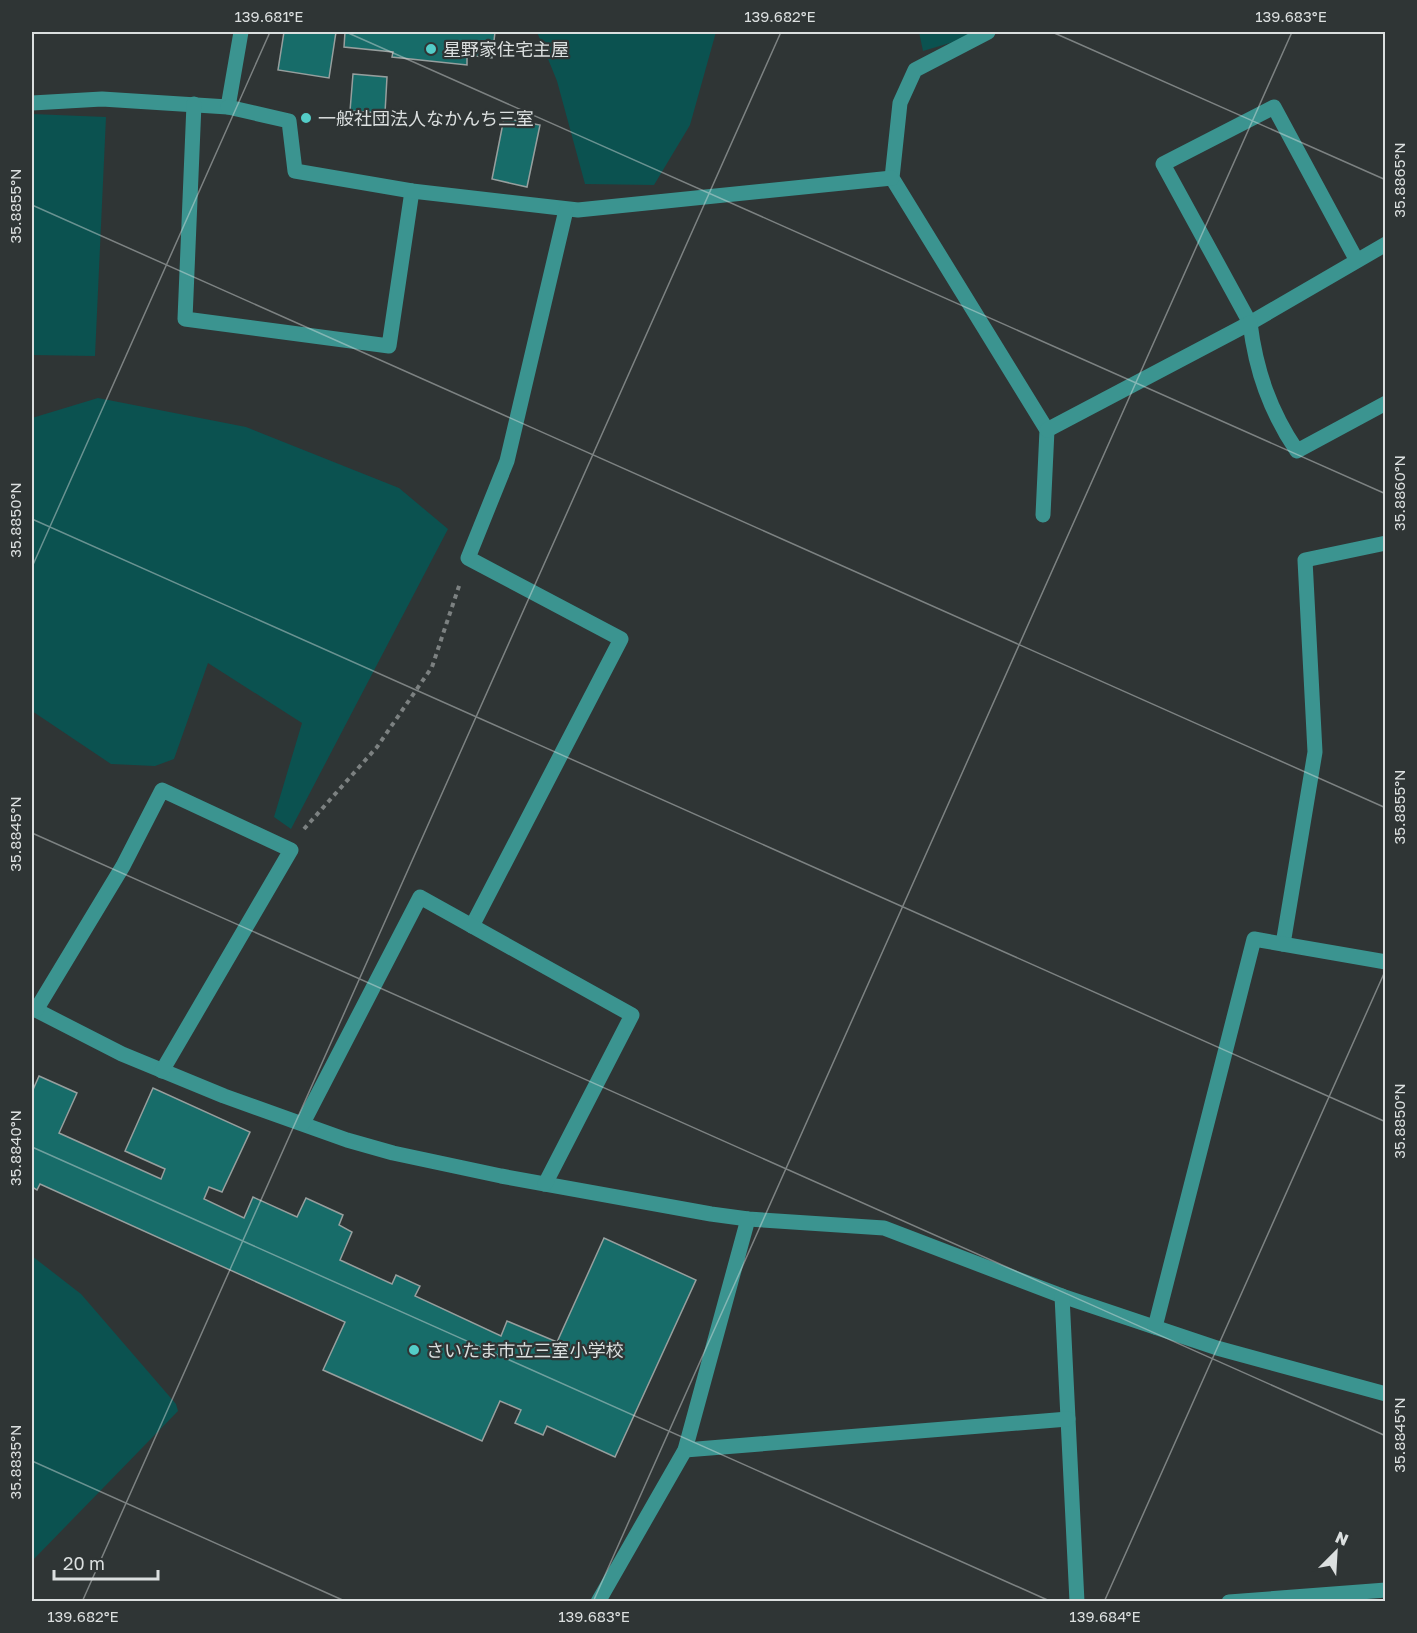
<svg xmlns="http://www.w3.org/2000/svg" width="1417" height="1633" font-family="'Golos Text','Noto Sans JP',sans-serif">
	<style>
		.green { fill: #0b5250 }
		.building { fill: #176c69; stroke: #979f9e; stroke-width: 1.5 }
		.lines { fill: none; stroke-linecap: round; stroke-linejoin: round }
		.path { stroke: #7c8181; stroke-width: 4; stroke-dasharray: 4.5 4.5; stroke-linecap: butt }
		.minor { stroke: #3b9490; stroke-width: 15 }
		.ticks { fill: none; stroke: #dbdfdf; stroke-width: 1.5; stroke-opacity: 0.45 }
		.poi-dot { fill: #54cdc8; stroke: #2f3535; stroke-width: 2 }
		.labels { text-anchor: middle; dominant-baseline: central; stroke-width: 4.5; stroke-linejoin: round; paint-order: stroke }
		.poi-label { font-size: 18px; fill: #dbdfdf; stroke: #2f3535; text-anchor: start }
		.neatline { fill: none; stroke: #dbdfdf; stroke-width: 2 }
		.ticks-label { font-size: 15px; text-anchor: middle; fill: #dbdfdf }
	</style>
	<rect width="100%" height="100%" fill="#2f3535"/>
	<g class="green">
		<polygon points="537,32 716,32 690,125 654,185 585,184 557,81"/>
		<polygon points="919,32 974,32 960,40 923,51"/>
		<polygon points="32,114 106,117 95,356 32,355"/>
		<polygon points="98,398 246,427 399,488 448,529 291,829 274,817 302,723 208,663 174,759 155,766 111,764 32,711 32,418"/>
		<polygon points="32,1256 81,1294 176,1404 178,1411 32,1561"/>
	</g>
	<g class="building">
		<polygon points="284,32 336,32 329,78 278,70"/>
		<polygon points="345,32 495,32 492,58 467,55 467,65 392,57 393,52 344,47"/>
		<polygon points="353,74 387,77 385,113 350,111"/>
		<polygon points="504,118 540,125 527,187 492,179"/>
		<polygon points="39,1076 77,1093 59,1133 161,1179 165,1169 125,1151 153,1088 250,1132 222,1192 209,1187 204,1199 244,1218 253,1197 297,1217 306,1198 343,1215 339,1225 352,1232 340,1260 392,1284 396,1275 420,1286 415,1296 501,1336 507,1321 557,1342 604,1238 696,1280 615,1457 547,1426 543,1435 515,1423 521,1410 500,1401 482,1441 323,1370 345,1322 40,1184 37,1190 32,1187 32,1092"/>
	</g>
	<g class="lines">
		<polyline class="path" points="304,829 377,747 432,667 460,583"/>
		<g class="minor">
			<polyline points="988,32 915,70 900,103 892,178 1047,430 1043,515"/>
			<polyline points="32,103 102,99 228,107 241,32"/>
			<polyline points="194,104 185,319 389,346 412,191"/>
			<polyline points="228,107 289,121 295,171 412,191 578,210 892,178"/>
			<polyline points="1356,259 1274,107 1163,164 1250,323 1386,244"/>
			<path d="M1047,430L1250,323C1256,371 1270,411 1297,451L1386,403"/>
			<polyline points="472,926 621,639 468,558 507,461 566,210"/>
			<polyline points="1283,944 1315,752 1305,560 1386,543"/>
			<polyline points="32,1008 122,1054 224,1096 347,1140 393,1153 501,1176 711,1214 748,1219 884,1228 1062,1296 1217,1348 1386,1394"/>
			<polyline points="36,1010 123,866 162,790 291,850 162,1071"/>
			<polyline points="303,1123 420,897 632,1015 545,1184"/>
			<polyline points="1062,1296 1077,1602"/>
			<polyline points="1155,1327 1254,939 1386,962"/>
			<polyline points="685,1450 1068,1419"/>
			<polyline points="598,1602 685,1450 748,1219"/>
			<polyline points="1229,1602 1386,1590"/>
		</g>
	</g>
	<path class="ticks" d="M346,32L1386,494M1052,32L1386,180M32,205L1386,808M32,519L1386,1122M32,567L270,32M32,833L1386,1436M32,1147L1052,1602M32,1461L347,1602M82,1602L781,32M593,1602L1292,32M1104,1602L1386,969"/>
	<g class="poi-dot">
		<circle cx="431" cy="49" r="6"/>
		<circle cx="306" cy="118" r="6"/>
		<circle cx="414" cy="1350" r="6"/>
	</g>
	<g class="labels">
		<g class="poi-label">
			<text x="443" y="49">星野家住宅主屋</text>
			<text x="318" y="118">一般社団法人なかんち三室</text>
			<text x="426" y="1350">さいたま市立三室小学校</text>
		</g>
	</g>
	<rect width="1417" height="1633" fill="none" stroke="#2f3535" stroke-width="66"/>
	<g transform="translate(1336 1552) rotate(24)" stroke="#2f3535" stroke-width="4.5" paint-order="stroke">
	<path d="M0-4.5L10 22L0 15L-10 22Z" fill="#dbdfdf"/>
	<text y="-9" font-size="16" font-weight="bold" text-anchor="middle" fill="#dbdfdf">N</text>
	</g>
	<path d="M54 1570v9h104v-9" fill="none" stroke="#dbdfdf" stroke-width="3"/>
	<text x="63" y="1570" font-size="18" fill="#dbdfdf" stroke="#2f3535" stroke-width="4.5" paint-order="stroke">20 m</text>
	<rect x="33" y="33" width="1351" height="1567" class="neatline"/>
	<g class="ticks-label">
		<text x="269" y="22">139.681°E</text>
		<text x="780" y="22">139.682°E</text>
		<text x="1291" y="22">139.683°E</text>
		<text transform="translate(1400 180) rotate(-90)" y="5">35.8865°N</text>
		<text transform="translate(16 206) rotate(-90)" y="5">35.8855°N</text>
		<text transform="translate(1400 493) rotate(-90)" y="5">35.8860°N</text>
		<text transform="translate(16 520) rotate(-90)" y="5">35.8850°N</text>
		<text transform="translate(1400 807) rotate(-90)" y="5">35.8855°N</text>
		<text transform="translate(16 834) rotate(-90)" y="5">35.8845°N</text>
		<text transform="translate(1400 1121) rotate(-90)" y="5">35.8850°N</text>
		<text transform="translate(16 1148) rotate(-90)" y="5">35.8840°N</text>
		<text transform="translate(1400 1435) rotate(-90)" y="5">35.8845°N</text>
		<text transform="translate(16 1462) rotate(-90)" y="5">35.8835°N</text>
		<text x="83" y="1622">139.682°E</text>
		<text x="594" y="1622">139.683°E</text>
		<text x="1105" y="1622">139.684°E</text>
	</g>
</svg>
